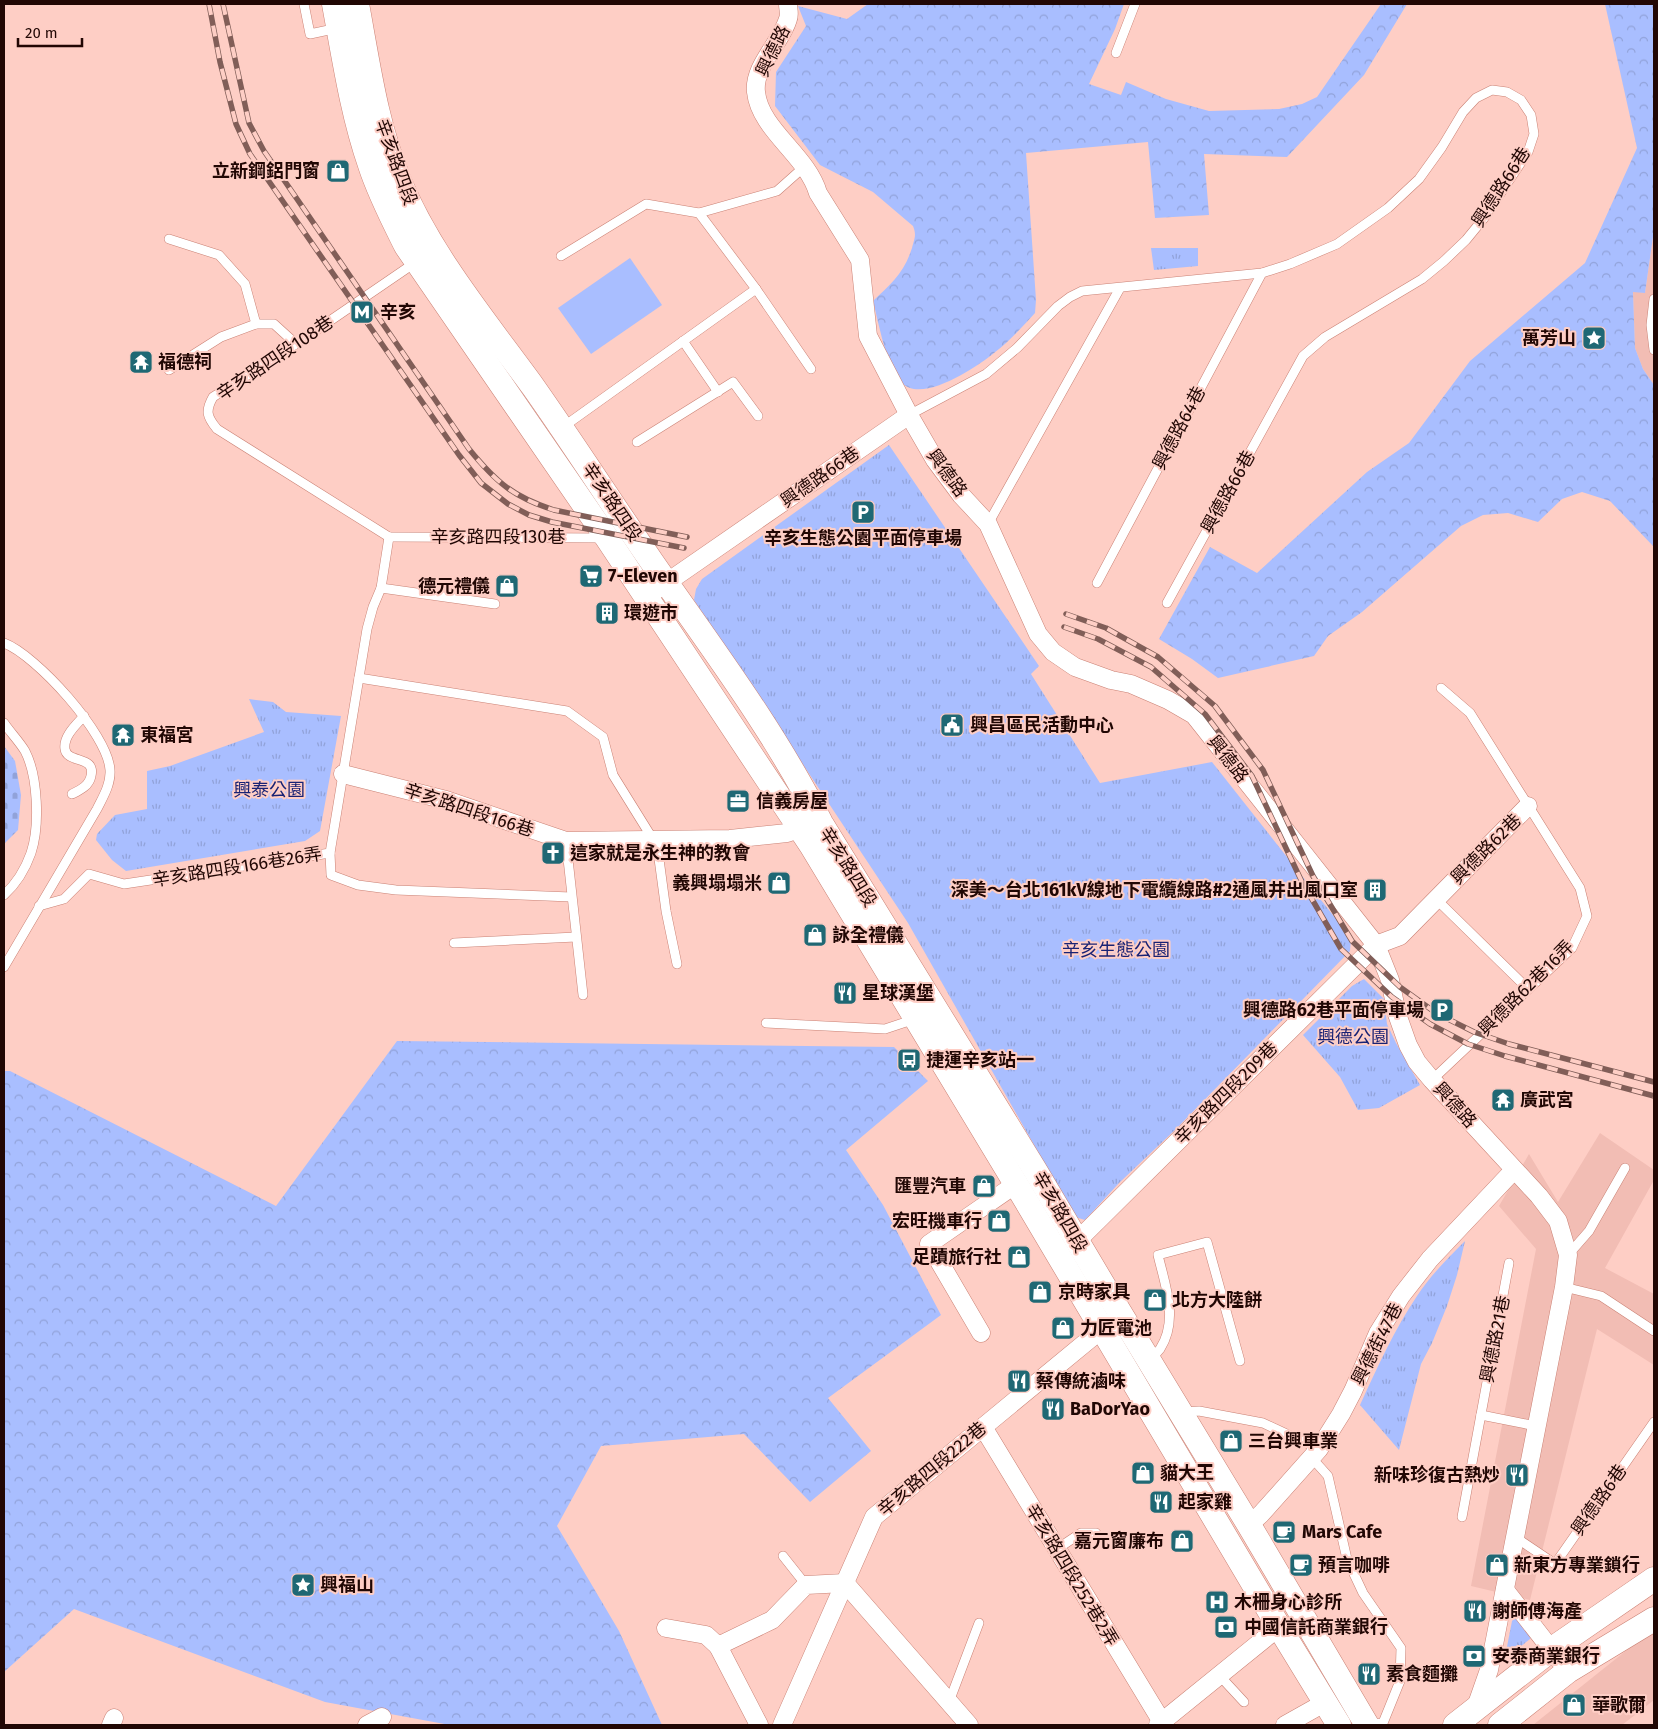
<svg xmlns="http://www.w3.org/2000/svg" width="1658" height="1729" font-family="'Fira Sans','Noto Sans TC',sans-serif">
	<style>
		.built { fill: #f2bdb4 }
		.grass { fill: url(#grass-tufts) }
		.forest { fill: url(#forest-crowns) }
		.cemetery { fill: url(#cemetery-stones) }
		.pitch { fill: #a9beff }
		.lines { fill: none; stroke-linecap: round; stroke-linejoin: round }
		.lane-casing { stroke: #ca8174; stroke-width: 10 }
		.street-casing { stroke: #ca8174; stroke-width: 19 }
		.secondary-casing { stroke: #ca8174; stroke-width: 25 }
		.lane { stroke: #fff; stroke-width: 9 }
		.street { stroke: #fff; stroke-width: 18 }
		.secondary { stroke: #fff; stroke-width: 24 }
		.rail-casing { stroke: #815e58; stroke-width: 5.5 }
		.rail { stroke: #fecec5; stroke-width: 4; stroke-dasharray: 11; stroke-linecap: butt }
		.labels { text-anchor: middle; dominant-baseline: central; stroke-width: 4; stroke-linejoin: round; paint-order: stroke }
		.street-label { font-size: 18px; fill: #210704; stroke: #fecec5 }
		.poi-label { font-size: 18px; font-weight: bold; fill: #210704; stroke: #fecec5; text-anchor: start }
		.park-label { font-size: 18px; fill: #182274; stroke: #fecec5 }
	</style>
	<defs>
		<pattern id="grass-tufts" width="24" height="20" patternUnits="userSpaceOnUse" patternTransform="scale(1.25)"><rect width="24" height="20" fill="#a9beff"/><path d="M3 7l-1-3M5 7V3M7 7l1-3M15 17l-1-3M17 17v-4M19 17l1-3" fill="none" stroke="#91a2d9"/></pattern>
		<pattern id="forest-crowns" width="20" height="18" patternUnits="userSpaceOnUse" patternTransform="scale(1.25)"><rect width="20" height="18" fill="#a9beff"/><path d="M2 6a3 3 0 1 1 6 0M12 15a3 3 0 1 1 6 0" fill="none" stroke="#91a2d9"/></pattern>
		<pattern id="cemetery-stones" width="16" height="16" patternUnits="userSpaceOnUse" patternTransform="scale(1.25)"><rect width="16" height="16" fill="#a9beff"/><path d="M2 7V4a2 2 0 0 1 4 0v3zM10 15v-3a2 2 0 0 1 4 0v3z" fill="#91a2d9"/></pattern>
	</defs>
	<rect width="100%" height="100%" fill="#fecec5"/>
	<g class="built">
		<polygon points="1654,230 1654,385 1643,369 1635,348 1633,291 1645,293"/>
		<polygon points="1600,1133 1654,1170 1654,1180 1605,1268 1654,1294 1654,1365 1597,1329 1530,1600 1471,1586 1536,1249 1499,1206 1529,1154 1558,1202"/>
		<polygon points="1654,1630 1654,1700 1622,1725 1533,1725 1647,1634"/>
	</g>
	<g class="grass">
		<polygon points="1151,248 1198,248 1198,266 1154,270"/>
		<polygon points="889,445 1039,666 1031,674 1100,783 1212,762 1351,938 1350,951 1176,1129 1119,1183 1085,1220 1075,1217 908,923 694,600 696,589 702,579"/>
		<polygon points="249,699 273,702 286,712 341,716 320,831 305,841 126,871 112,860 96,840 97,834 115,815 147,809 147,771 170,766 264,732"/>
		<polygon points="1364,979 1384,999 1387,1024 1396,1043 1420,1085 1379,1108 1358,1110 1340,1077 1303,1035 1352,986"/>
		<path d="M1465,1241L1457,1275L1447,1306L1432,1343L1421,1364L1399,1450L1360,1405C1377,1368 1394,1330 1417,1296C1430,1276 1447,1259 1465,1241Z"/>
		<polygon points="1514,1619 1518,1619 1531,1637 1530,1639 1510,1655 1507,1655 1506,1652 1512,1621"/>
	</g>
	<g class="forest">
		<path d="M868,4H1124L1115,29L1089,84L1121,95L1126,82L1166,99L1209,111L1279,109L1302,104L1317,97L1381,4H1407L1364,75L1287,157L1204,154L1209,215L1155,218L1148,142L1026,153L1036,300L1035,313C1022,327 1009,342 994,353C977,367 922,404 902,383C886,366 879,324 873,301C891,284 904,273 912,248C914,239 917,236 913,226L873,192L820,165L775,106L776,72L806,26L798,6L847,19Z"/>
		<polygon points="1605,4 1654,4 1654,230 1645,293 1633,292 1635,348 1643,369 1654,385 1654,547 1610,501 1582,492 1562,499 1538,522 1508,513 1483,515 1461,526 1362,612 1328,636 1314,656 1218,678 1192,659 1159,639 1210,547 1257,573 1367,472 1409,443 1470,361 1585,263 1637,148"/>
		<polygon points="397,1041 894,1047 928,1081 846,1150 883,1205 941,1315 828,1398 871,1451 810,1502 744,1434 601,1446 557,1526 619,1631 662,1725 450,1725 325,1702 74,1609 4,1672 4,1071 10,1071 276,1206"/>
	</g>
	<polygon class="cemetery" points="4,746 15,761 21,795 18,830 4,844"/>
	<polygon class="pitch" points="630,258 662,305 591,354 558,308"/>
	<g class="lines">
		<g class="lane-casing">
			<g id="lane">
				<polyline points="304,4 310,34 338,28"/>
				<polyline points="1116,53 1135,4"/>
				<polyline points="169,239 219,255 245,284 256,324"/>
				<polyline points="561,256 646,204 699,213 777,191 804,167"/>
				<polyline points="756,289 811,369"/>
				<polyline points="1654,299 1651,325 1654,350"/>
				<polyline points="683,341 718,392"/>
				<polyline points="169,370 221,337 256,324 274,324 296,344"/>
				<polyline points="909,415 986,374 1017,348 1058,306 1070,297 1082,291 1262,273 1290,264 1337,244 1388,208 1419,179 1442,147 1463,112 1476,98 1492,90 1507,92 1521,100 1531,115 1534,134 1528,152 1484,218 1466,240 1444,261 1422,279 1325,337 1303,356 1167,603"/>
				<polyline points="563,427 756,289 699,213"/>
				<polyline points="637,442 733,382 758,416"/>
				<polyline points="988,524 1120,288"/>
				<path d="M389,537L217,429C207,417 205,411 213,397L296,344L416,262"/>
				<polyline points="389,537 604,538"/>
				<polyline points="1097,583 1262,273"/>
				<polyline points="381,588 495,604"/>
				<path d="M4,643C36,655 108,734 110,770C111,784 103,797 97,809L4,967"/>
				<polyline points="359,678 567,711 603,737 613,775 654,841 659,859 666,911 677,964"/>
				<path d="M4,723C10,732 19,741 25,751C38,776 40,826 31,853C25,870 16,884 4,895"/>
				<path d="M72,794C80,790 89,786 91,776C96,755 67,764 65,749C63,736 77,724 84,716"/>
				<polyline points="566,841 583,995"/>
				<polyline points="330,853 331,875 358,885 396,890 571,897"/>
				<polyline points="1436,899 1528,989"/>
				<polyline points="39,906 64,899 89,874 124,884 330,853 367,629 373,607 381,588 389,537"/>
				<polyline points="454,943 576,937"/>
				<polyline points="766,1023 885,1029 915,1019"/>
				<polyline points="1432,1080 1572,948 1587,916 1580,888 1470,713 1441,688"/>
				<polyline points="1568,1255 1589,1231 1625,1168"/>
				<polyline points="1564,1287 1601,1296 1654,1331"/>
				<path d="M1149,1360C1153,1357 1157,1353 1160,1349C1179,1320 1165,1285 1158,1255L1207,1242L1240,1361"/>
				<polyline points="1183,1412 1199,1411 1263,1423 1319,1449"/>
				<polyline points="1481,1415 1536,1426"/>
				<polyline points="1311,1457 1328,1476 1347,1559 1363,1593 1401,1648 1400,1681 1383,1723 1366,1724"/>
				<polyline points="1462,1517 1509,1263"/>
				<polyline points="1515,1537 1555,1564 1654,1422"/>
				<polyline points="1057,1549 1081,1533 1096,1533"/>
				<polyline points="783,1556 806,1585"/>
				<polyline points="1219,1675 1244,1702"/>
				<polyline points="949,1702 979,1623"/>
			</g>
		</g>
		<g class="street-casing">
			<g id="street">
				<path d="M788,4C788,9 790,14 788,19C781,43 753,66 756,92C760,130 807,155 818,193L860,260L868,336L909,415L935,460L961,495L988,524L1038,634L1053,652L1075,667L1111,680L1131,684L1168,700L1194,715L1376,945L1390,980L1397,1014L1408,1045L1417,1062L1432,1080L1539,1196L1558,1221L1568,1255L1564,1287L1489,1670L1476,1707"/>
				<polyline points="656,590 909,415"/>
				<polyline points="343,774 446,800 566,841 730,839 787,833 811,825"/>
				<polyline points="1077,1241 1376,945 1400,936 1528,806"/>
				<polyline points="981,1333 929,1244 1016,1184"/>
				<polyline points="983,1427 1162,1722"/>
				<polyline points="1249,1525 1261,1514 1319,1449 1341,1414 1353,1391 1378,1333 1401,1296 1430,1259 1514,1170"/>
				<polyline points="1505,1590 1568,1671"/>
				<polyline points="666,1628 706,1635 718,1646 772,1620 806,1585 845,1583 969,1725"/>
				<polyline points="718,1646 759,1725"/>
				<polyline points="111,1725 114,1718"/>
				<polyline points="367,1725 382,1717"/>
				<polyline points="782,1725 874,1517 1102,1329 1112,1323"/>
				<polyline points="1158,1725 1279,1627"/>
				<polyline points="1285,1725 1326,1702"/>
			</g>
		</g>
		<g class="secondary-casing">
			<g id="secondary">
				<path d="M334,4C344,58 352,113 370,165C379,193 393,220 406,246L607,538L811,845L1016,1184L1279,1627L1339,1725"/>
				<path d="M357,4C368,63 376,124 399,180C430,255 486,322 534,388C574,445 612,504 652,562C711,647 774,730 821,823L1035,1170L1114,1303L1249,1525L1367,1725"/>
				<polyline points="1455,1725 1552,1649 1654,1579"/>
				<polyline points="1500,1725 1568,1671 1654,1619"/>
			</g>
		</g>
		<use href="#lane" class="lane"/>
		<use href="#street" class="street"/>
		<use href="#secondary" class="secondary"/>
		<g class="rail-casing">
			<g id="rail">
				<polyline points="209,4 220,62 236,124 250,154 459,455 481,483 508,504 529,515 552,522 684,548"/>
				<path d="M223,4L249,123L264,151L469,449C496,482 513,497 554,510L687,537"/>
				<polyline points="1066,614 1106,628 1158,657 1215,706 1263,770 1313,876 1352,941 1400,987 1436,1013 1474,1032 1509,1044 1654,1082"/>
				<polyline points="1064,627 1098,639 1151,667 1205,714 1252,776 1302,882 1341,949 1392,997 1430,1024 1468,1044 1505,1056 1654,1096"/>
			</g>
		</g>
		<use href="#rail" class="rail"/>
	</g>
	<defs>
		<g id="shop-square" transform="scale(1.25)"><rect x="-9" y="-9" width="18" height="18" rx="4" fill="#1f6874" stroke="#fecec5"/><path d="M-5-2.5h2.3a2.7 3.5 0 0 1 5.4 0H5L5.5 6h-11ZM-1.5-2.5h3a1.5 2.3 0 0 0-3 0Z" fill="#fff"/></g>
		<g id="metro-square" transform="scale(1.25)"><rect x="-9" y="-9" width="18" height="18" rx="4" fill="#1f6874" stroke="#fecec5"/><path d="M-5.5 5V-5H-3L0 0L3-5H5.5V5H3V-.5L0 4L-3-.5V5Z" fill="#fff"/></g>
		<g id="sight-square" transform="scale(1.25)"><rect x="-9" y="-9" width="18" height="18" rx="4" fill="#1f6874" stroke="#fecec5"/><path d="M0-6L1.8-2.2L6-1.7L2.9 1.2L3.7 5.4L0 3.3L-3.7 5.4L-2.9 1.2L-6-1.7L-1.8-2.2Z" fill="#fff"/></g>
		<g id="temple-square" transform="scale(1.25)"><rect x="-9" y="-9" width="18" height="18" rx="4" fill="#1f6874" stroke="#fecec5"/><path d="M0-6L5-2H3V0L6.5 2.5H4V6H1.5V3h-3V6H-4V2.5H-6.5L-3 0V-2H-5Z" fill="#fff"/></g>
		<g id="parking-square" transform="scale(1.25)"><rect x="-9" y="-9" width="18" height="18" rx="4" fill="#1f6874" stroke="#fecec5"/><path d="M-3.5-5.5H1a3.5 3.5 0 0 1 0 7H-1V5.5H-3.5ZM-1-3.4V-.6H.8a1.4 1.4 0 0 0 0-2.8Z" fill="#fff"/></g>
		<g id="supermarket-square" transform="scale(1.25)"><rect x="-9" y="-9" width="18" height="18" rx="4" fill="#1f6874" stroke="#fecec5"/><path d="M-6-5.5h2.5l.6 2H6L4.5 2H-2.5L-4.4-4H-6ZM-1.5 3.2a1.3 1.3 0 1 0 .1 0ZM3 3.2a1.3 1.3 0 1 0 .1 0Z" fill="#fff"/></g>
		<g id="building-square" transform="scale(1.25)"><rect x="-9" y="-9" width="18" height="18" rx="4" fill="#1f6874" stroke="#fecec5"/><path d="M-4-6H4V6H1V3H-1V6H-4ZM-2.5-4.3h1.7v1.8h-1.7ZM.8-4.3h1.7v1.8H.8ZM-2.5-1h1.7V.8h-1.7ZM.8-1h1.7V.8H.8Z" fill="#fff"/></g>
		<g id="civic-square" transform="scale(1.25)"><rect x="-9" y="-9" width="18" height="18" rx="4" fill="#1f6874" stroke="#fecec5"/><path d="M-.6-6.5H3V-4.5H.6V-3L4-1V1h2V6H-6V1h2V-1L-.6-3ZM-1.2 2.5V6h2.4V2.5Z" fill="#fff"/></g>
		<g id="office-square" transform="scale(1.25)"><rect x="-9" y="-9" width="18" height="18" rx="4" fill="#1f6874" stroke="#fecec5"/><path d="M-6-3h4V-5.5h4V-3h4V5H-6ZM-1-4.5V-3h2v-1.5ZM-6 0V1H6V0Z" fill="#fff"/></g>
		<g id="church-square" transform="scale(1.25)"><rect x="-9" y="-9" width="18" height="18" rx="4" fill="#1f6874" stroke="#fecec5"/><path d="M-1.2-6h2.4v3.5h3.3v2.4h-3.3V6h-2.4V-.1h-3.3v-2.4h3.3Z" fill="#fff"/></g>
		<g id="restaurant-square" transform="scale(1.25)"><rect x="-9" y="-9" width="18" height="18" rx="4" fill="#1f6874" stroke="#fecec5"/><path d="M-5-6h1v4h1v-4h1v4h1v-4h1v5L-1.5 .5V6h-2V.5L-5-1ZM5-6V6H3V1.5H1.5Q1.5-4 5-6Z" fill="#fff"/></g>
		<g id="bus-square" transform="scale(1.25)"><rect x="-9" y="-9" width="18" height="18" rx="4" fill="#1f6874" stroke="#fecec5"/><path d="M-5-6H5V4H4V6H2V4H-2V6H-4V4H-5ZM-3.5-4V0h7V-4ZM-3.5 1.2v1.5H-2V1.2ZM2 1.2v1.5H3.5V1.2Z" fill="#fff"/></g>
		<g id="cafe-square" transform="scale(1.25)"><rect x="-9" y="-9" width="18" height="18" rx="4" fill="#1f6874" stroke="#fecec5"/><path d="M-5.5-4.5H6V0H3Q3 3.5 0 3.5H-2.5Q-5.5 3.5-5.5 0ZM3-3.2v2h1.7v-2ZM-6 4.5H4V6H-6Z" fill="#fff"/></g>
		<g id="hospital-square" transform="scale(1.25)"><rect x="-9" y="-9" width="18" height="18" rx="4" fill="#1f6874" stroke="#fecec5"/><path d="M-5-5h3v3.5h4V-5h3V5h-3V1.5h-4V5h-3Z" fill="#fff"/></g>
		<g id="bank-square" transform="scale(1.25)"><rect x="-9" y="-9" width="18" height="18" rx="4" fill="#1f6874" stroke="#fecec5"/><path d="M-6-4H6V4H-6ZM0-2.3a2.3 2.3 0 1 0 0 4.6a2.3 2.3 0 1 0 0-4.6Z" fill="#fff"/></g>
	</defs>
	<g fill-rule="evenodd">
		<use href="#shop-square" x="338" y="171"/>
		<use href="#metro-square" x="362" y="312"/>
		<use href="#sight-square" x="1594" y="338"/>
		<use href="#temple-square" x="141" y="362"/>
		<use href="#parking-square" x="863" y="512"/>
		<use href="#supermarket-square" x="591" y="576"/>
		<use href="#shop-square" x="507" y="586"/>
		<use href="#building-square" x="607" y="613"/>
		<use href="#civic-square" x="952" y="725"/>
		<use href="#temple-square" x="123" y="735"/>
		<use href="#office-square" x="738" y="801"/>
		<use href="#church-square" x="553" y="853"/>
		<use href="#shop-square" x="779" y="883"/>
		<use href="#building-square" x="1375" y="890"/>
		<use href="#shop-square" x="815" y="935"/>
		<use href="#restaurant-square" x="845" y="993"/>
		<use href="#parking-square" x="1442" y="1010"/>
		<use href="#bus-square" x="909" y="1060"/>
		<use href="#temple-square" x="1503" y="1100"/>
		<use href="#shop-square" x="984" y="1186"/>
		<use href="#shop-square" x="999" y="1221"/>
		<use href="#shop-square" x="1019" y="1257"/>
		<use href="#shop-square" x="1040" y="1292"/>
		<use href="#shop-square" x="1155" y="1300"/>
		<use href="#shop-square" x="1063" y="1328"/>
		<use href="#restaurant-square" x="1019" y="1381"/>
		<use href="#restaurant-square" x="1053" y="1409"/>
		<use href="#shop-square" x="1231" y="1441"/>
		<use href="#shop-square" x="1143" y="1473"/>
		<use href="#restaurant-square" x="1517" y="1475"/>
		<use href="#restaurant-square" x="1161" y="1502"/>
		<use href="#cafe-square" x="1284" y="1532"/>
		<use href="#shop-square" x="1182" y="1541"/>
		<use href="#cafe-square" x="1301" y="1565"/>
		<use href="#shop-square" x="1497" y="1565"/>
		<use href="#sight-square" x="303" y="1585"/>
		<use href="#hospital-square" x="1217" y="1602"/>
		<use href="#restaurant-square" x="1475" y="1611"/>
		<use href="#bank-square" x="1226" y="1627"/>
		<use href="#bank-square" x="1474" y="1656"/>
		<use href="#restaurant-square" x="1369" y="1674"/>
		<use href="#shop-square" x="1574" y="1705"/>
	</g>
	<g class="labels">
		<g class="street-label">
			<text transform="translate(773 51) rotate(-64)">興德路</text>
			<text transform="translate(396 162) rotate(70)">辛亥路四段</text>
			<text transform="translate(1501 187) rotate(-57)">興德路66巷</text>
			<text transform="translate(275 358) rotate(-34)">辛亥路四段108巷</text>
			<text transform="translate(1179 428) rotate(-62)">興德路64巷</text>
			<text transform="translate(947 473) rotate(54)">興德路</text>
			<text transform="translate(820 477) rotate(-35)">興德路66巷</text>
			<text transform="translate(1228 492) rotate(-61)">興德路66巷</text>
			<text transform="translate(612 502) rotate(56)">辛亥路四段</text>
			<text x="498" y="537">辛亥路四段130巷</text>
			<text transform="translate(1228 759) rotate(52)">興德路</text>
			<text transform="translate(469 810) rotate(18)">辛亥路四段166巷</text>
			<text transform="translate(1486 849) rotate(-45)">興德路62巷</text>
			<text transform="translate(237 867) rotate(-9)">辛亥路四段166巷26弄</text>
			<text transform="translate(848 867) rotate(58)">辛亥路四段</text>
			<text transform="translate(1526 988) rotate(-45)">興德路62巷16弄</text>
			<text transform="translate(1226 1093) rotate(-45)">辛亥路四段209巷</text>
			<text transform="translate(1455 1105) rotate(48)">興德路</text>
			<text transform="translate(1060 1212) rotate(60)">辛亥路四段</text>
			<text transform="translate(1495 1339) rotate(-79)">興德路21巷</text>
			<text transform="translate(1377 1344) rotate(-63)">興德街47巷</text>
			<text transform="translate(932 1469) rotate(-40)">辛亥路四段222巷</text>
			<text transform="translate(1599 1500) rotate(-55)">興德路6巷</text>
			<text transform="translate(1072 1575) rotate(59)">辛亥路四段252巷2弄</text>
		</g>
		<g class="poi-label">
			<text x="320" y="171" text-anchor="end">立新鋼鋁門窗</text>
			<text x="380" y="312">辛亥</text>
			<text x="1576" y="338" text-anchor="end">萬芳山</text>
			<text x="158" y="362">福德祠</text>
			<text x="863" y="538" text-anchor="middle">辛亥生態公園平面停車場</text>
			<text x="608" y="576">7-Eleven</text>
			<text x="490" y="586" text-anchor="end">德元禮儀</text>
			<text x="624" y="613">環遊市</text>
			<text x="970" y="725">興昌區民活動中心</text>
			<text x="140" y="735">東福宮</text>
			<text x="756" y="801">信義房屋</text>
			<text x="570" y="853">這家就是永生神的教會</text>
			<text x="762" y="883" text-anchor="end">義興塌塌米</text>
			<text x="1358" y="890" text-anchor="end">深美～台北161kV線地下電纜線路#2通風井出風口室</text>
			<text x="832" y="935">詠全禮儀</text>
			<text x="862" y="993">星球漢堡</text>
			<text x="1424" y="1010" text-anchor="end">興德路62巷平面停車場</text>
			<text x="926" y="1060">捷運辛亥站一</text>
			<text x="1520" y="1100">廣武宮</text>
			<text x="966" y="1186" text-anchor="end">匯豐汽車</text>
			<text x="982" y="1221" text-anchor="end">宏旺機車行</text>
			<text x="1002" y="1257" text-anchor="end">足蹟旅行社</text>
			<text x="1058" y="1292">京時家具</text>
			<text x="1172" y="1300">北方大陸餅</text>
			<text x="1080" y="1328">力匠電池</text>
			<text x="1036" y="1381">蔡傳統滷味</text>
			<text x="1070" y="1409">BaDorYao</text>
			<text x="1248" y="1441">三台興車業</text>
			<text x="1160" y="1473">貓大王</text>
			<text x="1500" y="1475" text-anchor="end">新味珍復古熱炒</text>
			<text x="1178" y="1502">起家雞</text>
			<text x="1302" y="1532">Mars Cafe</text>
			<text x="1164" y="1541" text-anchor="end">嘉元窗廉布</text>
			<text x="1318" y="1565">預言咖啡</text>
			<text x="1514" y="1565">新東方專業鎖行</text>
			<text x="320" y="1585">興福山</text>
			<text x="1234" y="1602">木柵身心診所</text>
			<text x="1492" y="1611">謝師傅海產</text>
			<text x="1244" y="1627">中國信託商業銀行</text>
			<text x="1492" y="1656">安泰商業銀行</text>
			<text x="1386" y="1674">素食麵攤</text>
			<text x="1592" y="1705">華歌爾</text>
		</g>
		<g class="park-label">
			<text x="269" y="790">興泰公園</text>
			<text x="1116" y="950">辛亥生態公園</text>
			<text x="1353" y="1037">興德公園</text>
		</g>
	</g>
	<rect width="1658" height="1729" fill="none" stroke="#210704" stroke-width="10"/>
	<path d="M18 38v8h64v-8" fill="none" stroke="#210704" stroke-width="2.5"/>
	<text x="25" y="38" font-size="15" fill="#210704" stroke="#fecec5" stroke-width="4" paint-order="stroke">20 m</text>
</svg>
